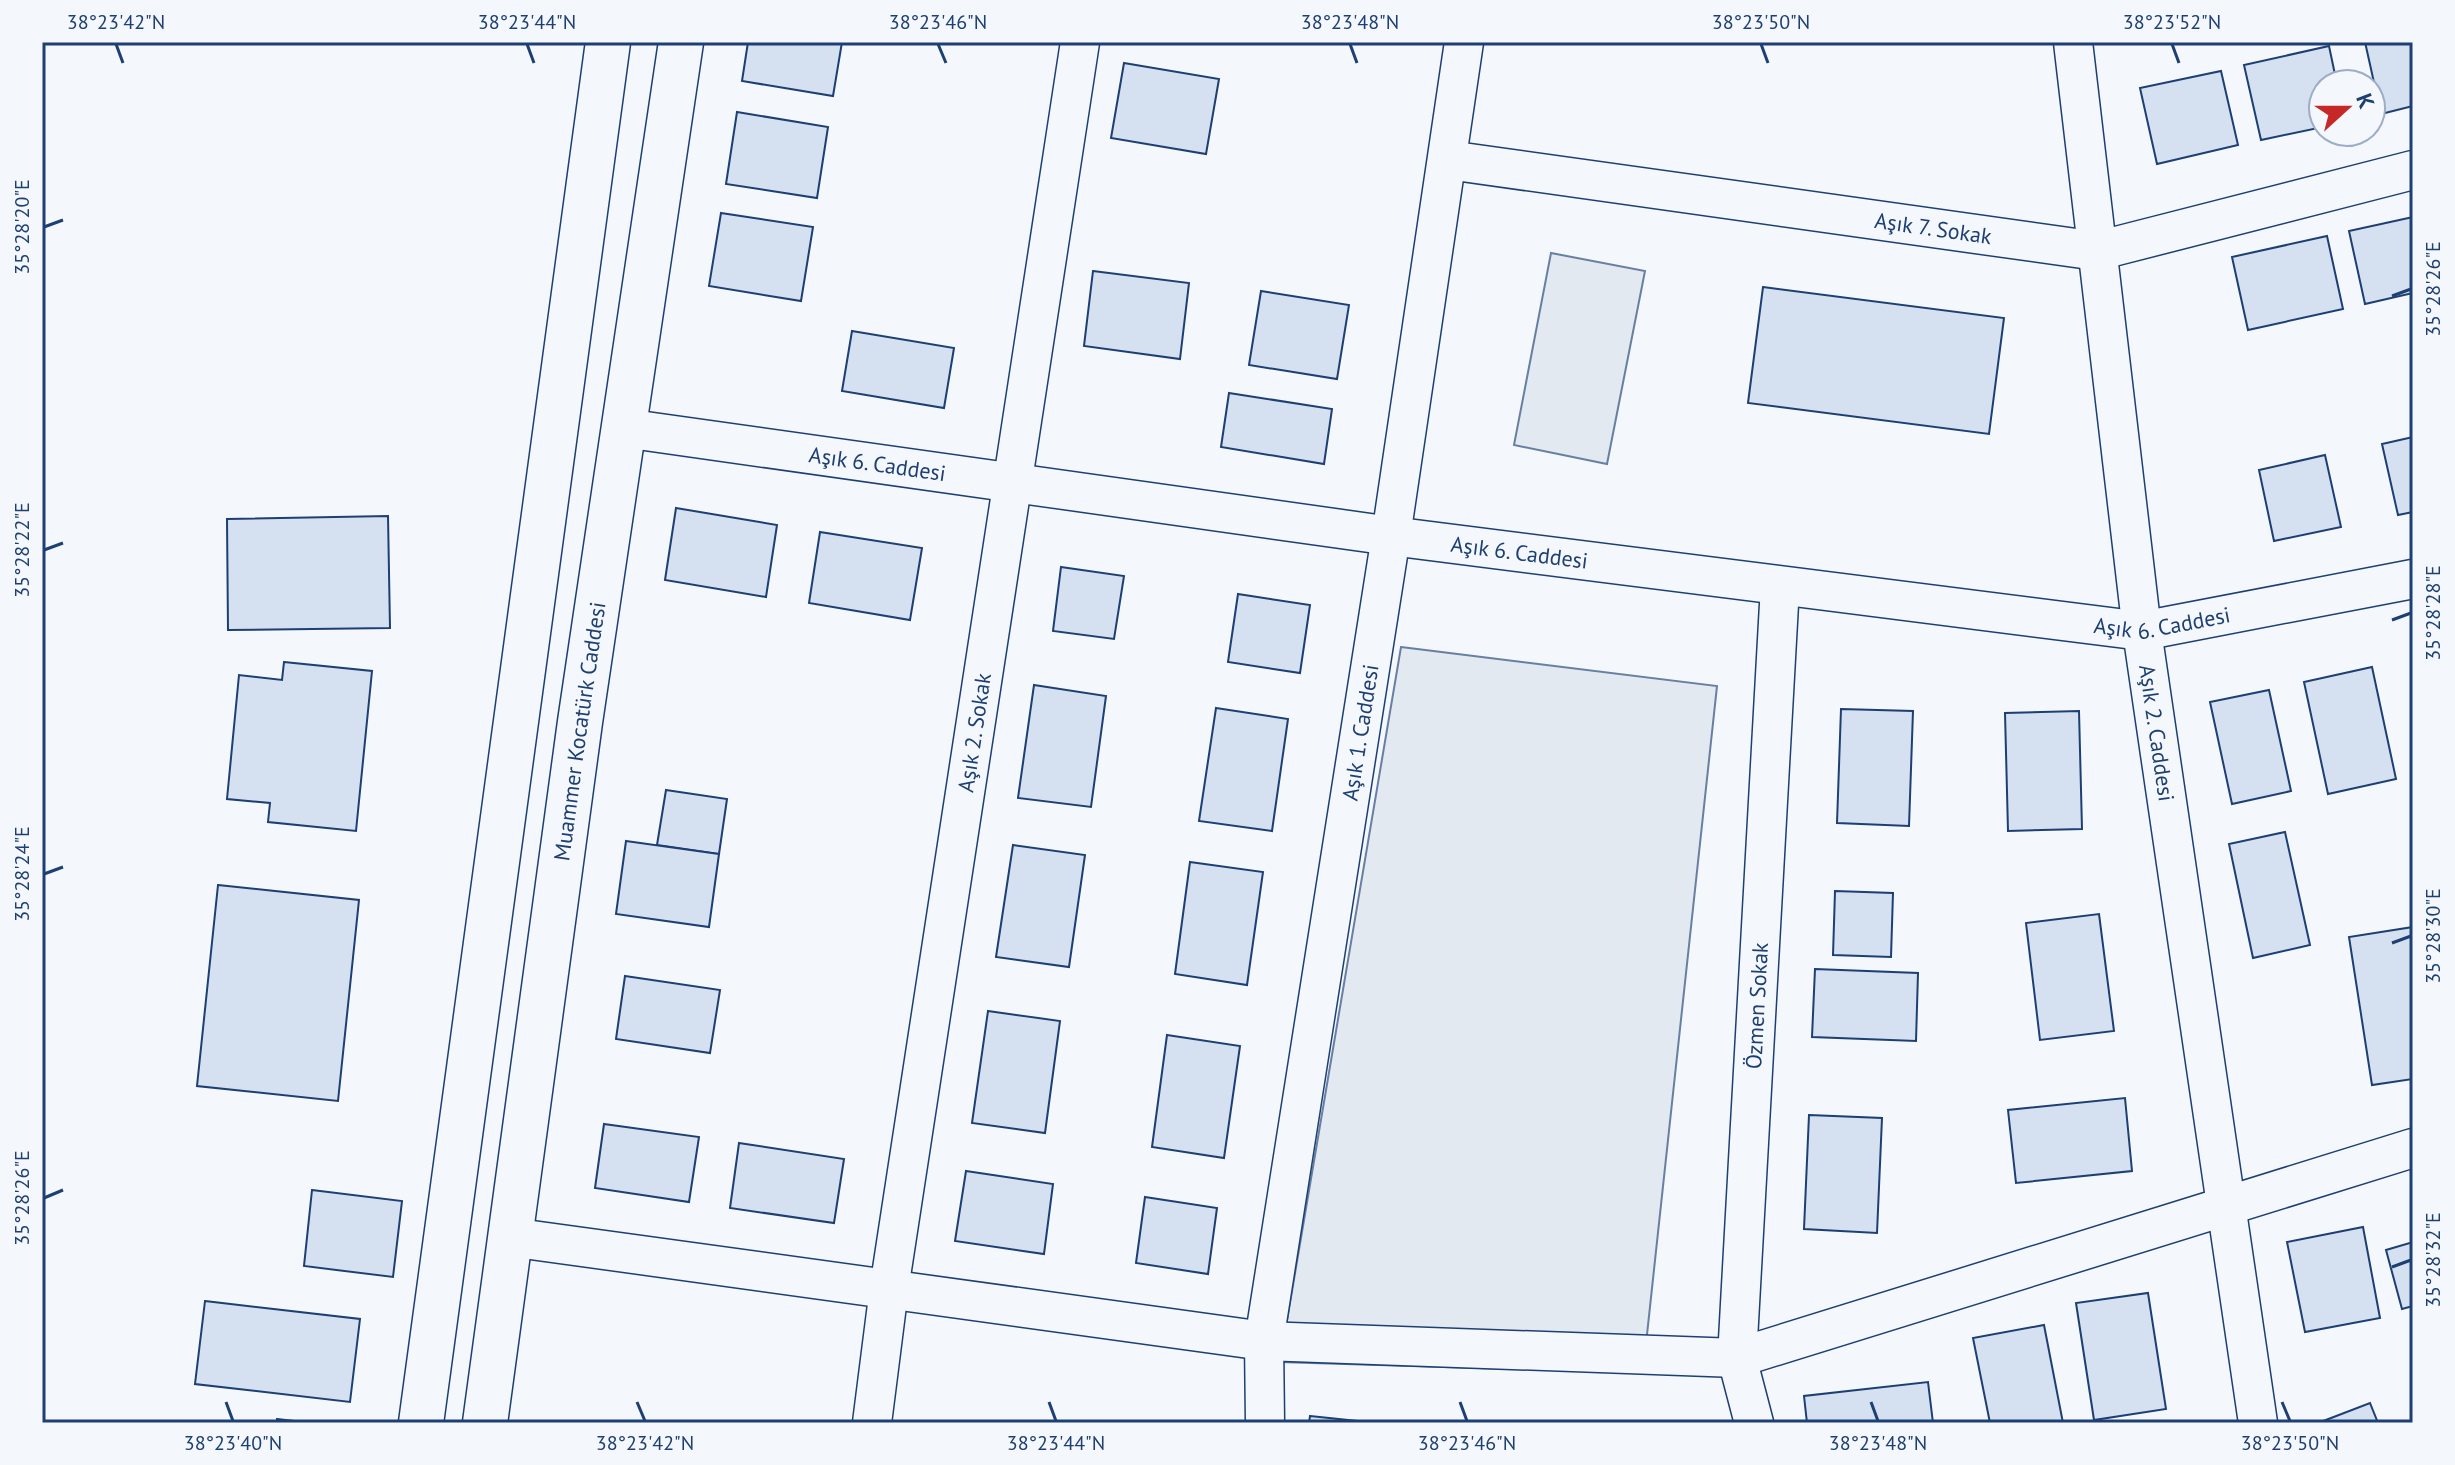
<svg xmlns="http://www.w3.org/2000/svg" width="2455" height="1465" font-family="'PT Sans',sans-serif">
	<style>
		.green { fill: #e3e9f0; stroke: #687fa3; stroke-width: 2 }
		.building { fill: #d5e0f0; stroke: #1d3f73; stroke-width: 2 }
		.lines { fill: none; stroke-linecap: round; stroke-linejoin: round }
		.street-casing { stroke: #1d3f73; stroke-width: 41 }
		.secondary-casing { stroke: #1d3f73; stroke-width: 47 }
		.street { stroke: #f4f7fb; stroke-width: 38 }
		.secondary { stroke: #f4f7fb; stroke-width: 44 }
		.ticks { fill: none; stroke: #1d3f73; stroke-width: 3 }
		.labels { text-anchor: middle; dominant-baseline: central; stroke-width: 6; stroke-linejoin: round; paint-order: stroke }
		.street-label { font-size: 22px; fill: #1d3f73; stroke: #f4f7fb }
		.neatline { fill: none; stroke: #1d3f73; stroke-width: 3 }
		.ticks-label { font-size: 20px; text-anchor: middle; fill: #1d3f73 }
	</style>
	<rect width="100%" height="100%" fill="#f4f7fb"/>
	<g class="green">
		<polygon points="1551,253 1645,271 1607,464 1514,445"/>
		<polygon points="1401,647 1717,686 1645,1353 1510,1369 1280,1362"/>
	</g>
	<g class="building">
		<polygon points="748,42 842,42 833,96 742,81"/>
		<polygon points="2365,42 2413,42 2413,106 2381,114"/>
		<polygon points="2329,46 2337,84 2323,84 2323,127 2261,140 2244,65"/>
		<polygon points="1124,63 1219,79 1206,154 1111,138"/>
		<polygon points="2221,71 2238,145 2157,164 2140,88"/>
		<polygon points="737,112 828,127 817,198 726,184"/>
		<polygon points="721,213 813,227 801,301 709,286"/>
		<polygon points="2413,217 2413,293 2365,304 2349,231"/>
		<polygon points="2327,236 2343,309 2248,330 2232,257"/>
		<polygon points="1093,271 1189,283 1180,359 1084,346"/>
		<polygon points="1763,287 2004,318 1989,434 1748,403"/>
		<polygon points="1261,291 1349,305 1337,379 1249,365"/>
		<polygon points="852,331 954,348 944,408 842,391"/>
		<polygon points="1229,393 1332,409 1324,464 1221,447"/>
		<polygon points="2413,437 2413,512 2398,515 2382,444"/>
		<polygon points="2325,455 2341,527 2274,541 2259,470"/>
		<polygon points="676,508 777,525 766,597 665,580"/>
		<polygon points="388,516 390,628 228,630 227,519"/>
		<polygon points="820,532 922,548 910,620 809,603"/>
		<polygon points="1061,567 1124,576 1114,639 1053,631"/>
		<polygon points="1238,594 1310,605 1300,673 1228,662"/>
		<polygon points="284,662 372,671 356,831 268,822 270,803 227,799 239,675 282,680"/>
		<polygon points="2372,667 2396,779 2328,794 2304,682"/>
		<polygon points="1034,685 1106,696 1091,807 1018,798"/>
		<polygon points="2269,690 2291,791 2232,804 2210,702"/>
		<polygon points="1216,708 1288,719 1272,831 1199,821"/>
		<polygon points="1841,709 1913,711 1909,826 1837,823"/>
		<polygon points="2079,711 2082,829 2008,831 2005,713"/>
		<polygon points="666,790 727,799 719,854 657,845"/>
		<polygon points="2285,832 2310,945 2253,958 2229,844"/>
		<polygon points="626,841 719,854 709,927 616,914"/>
		<polygon points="1013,845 1085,855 1069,967 996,957"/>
		<polygon points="1190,862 1263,872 1247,985 1175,974"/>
		<polygon points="218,885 359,900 338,1101 197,1086"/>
		<polygon points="1835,891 1893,893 1891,957 1833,955"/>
		<polygon points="2099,914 2114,1031 2040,1040 2026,923"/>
		<polygon points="2413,927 2413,1079 2372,1085 2349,937"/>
		<polygon points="1815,969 1918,973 1916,1041 1812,1037"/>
		<polygon points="625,976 720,990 710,1053 616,1039"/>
		<polygon points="988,1011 1060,1021 1045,1133 972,1123"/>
		<polygon points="1167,1035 1240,1046 1224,1158 1152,1147"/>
		<polygon points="2125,1098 2132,1171 2016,1183 2008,1110"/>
		<polygon points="1809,1115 1882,1118 1877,1233 1804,1229"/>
		<polygon points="604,1124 699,1137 689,1202 595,1188"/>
		<polygon points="739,1143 844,1159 834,1223 730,1208"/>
		<polygon points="966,1171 1053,1184 1044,1254 955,1241"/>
		<polygon points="312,1190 402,1201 393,1277 304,1266"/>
		<polygon points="1145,1197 1217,1208 1208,1274 1136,1263"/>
		<polygon points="2363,1227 2380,1318 2305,1332 2287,1242"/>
		<polygon points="2413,1242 2413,1306 2402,1309 2386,1250"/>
		<polygon points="2148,1293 2166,1409 2094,1420 2076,1303"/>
		<polygon points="205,1301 360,1319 350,1402 195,1384"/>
		<polygon points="2044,1325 2063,1423 1990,1423 1973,1338"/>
		<polygon points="1928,1382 1933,1423 1807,1423 1804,1396"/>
		<polygon points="2370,1403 2378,1423 2318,1423"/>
		<polygon points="1310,1416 1377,1423 1309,1423"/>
		<polygon points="277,1419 312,1423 277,1423"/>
	</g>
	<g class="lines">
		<g class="street-casing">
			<g id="street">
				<path id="s1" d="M2073,42L2142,631L2258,1423"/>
				<path id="s2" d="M1448,160L2097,251L2413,170"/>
				<path id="s3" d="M624,428L1391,536L2142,631L2413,579"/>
				<polyline points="510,1237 1264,1341 1737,1358 2413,1148"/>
				<path id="s4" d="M872,1423L889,1289L1080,42"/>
				<path id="s5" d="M1265,1423L1264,1341L1391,536L1464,42"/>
				<path id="s6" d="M1754,1423L1737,1358L1780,586"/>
			</g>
		</g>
		<g class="secondary-casing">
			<g id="secondary">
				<polyline points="421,1423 608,42"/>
				<path id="s7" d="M485,1423L580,722L681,42"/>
			</g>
		</g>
		<use href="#street" class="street"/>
		<use href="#secondary" class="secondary"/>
	</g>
	<path class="ticks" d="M116,44L123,63M527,44L534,63M938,44L946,63M1350,44L1357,63M1761,44L1768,63M2172,44L2179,63M44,227L63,220M2392,296L2411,289M44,550L63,543M2392,620L2411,613M44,874L63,867M2392,943L2411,936M44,1198L63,1190M2392,1267L2411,1260M226,1402L233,1421M637,1402L645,1421M1049,1402L1056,1421M1460,1402L1467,1421M1871,1402L1878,1421M2282,1402L2290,1421"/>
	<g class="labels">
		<g class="street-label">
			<text stroke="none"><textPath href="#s2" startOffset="490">Aşık 7. Sokak</textPath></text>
			<text stroke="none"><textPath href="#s3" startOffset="256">Aşık 6. Caddesi</textPath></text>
			<text stroke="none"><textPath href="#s3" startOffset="904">Aşık 6. Caddesi</textPath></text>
			<text stroke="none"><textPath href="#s3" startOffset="1552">Aşık 6. Caddesi</textPath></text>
			<text stroke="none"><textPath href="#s7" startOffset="698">Muammer Kocatürk Caddesi</textPath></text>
			<text stroke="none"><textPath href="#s4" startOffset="698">Aşık 2. Sokak</textPath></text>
			<text stroke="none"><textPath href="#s5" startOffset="698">Aşık 1. Caddesi</textPath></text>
			<text stroke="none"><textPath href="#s1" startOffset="696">Aşık 2. Caddesi</textPath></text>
			<text stroke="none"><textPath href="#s6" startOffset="420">Özmen Sokak</textPath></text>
		</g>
	</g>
	<rect width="2455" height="1465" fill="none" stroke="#f4f7fb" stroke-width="88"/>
	<g transform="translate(2347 108) rotate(69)"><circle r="38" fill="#f4f7fb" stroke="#9eadc5" stroke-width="2"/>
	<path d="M0-6L14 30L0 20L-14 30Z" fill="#c62828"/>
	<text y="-12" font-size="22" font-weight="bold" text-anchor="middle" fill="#1d3f73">K</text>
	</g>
	<rect x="44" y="44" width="2367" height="1377" class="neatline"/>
	<g class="ticks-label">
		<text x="116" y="29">38°23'42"N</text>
		<text x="527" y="29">38°23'44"N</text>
		<text x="938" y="29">38°23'46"N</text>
		<text x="1350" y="29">38°23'48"N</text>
		<text x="1761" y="29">38°23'50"N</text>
		<text x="2172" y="29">38°23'52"N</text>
		<text transform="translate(22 227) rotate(-90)" y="7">35°28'20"E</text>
		<text transform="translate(2433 289) rotate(-90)" y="7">35°28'26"E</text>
		<text transform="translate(22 550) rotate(-90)" y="7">35°28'22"E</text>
		<text transform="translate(2433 613) rotate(-90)" y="7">35°28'28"E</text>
		<text transform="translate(22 874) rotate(-90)" y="7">35°28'24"E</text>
		<text transform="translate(2433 936) rotate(-90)" y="7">35°28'30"E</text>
		<text transform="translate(22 1198) rotate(-90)" y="7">35°28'26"E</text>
		<text transform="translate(2433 1260) rotate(-90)" y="7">35°28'32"E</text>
		<text x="233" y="1450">38°23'40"N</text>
		<text x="645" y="1450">38°23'42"N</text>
		<text x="1056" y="1450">38°23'44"N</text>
		<text x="1467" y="1450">38°23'46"N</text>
		<text x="1878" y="1450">38°23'48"N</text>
		<text x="2290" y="1450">38°23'50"N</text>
	</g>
</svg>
